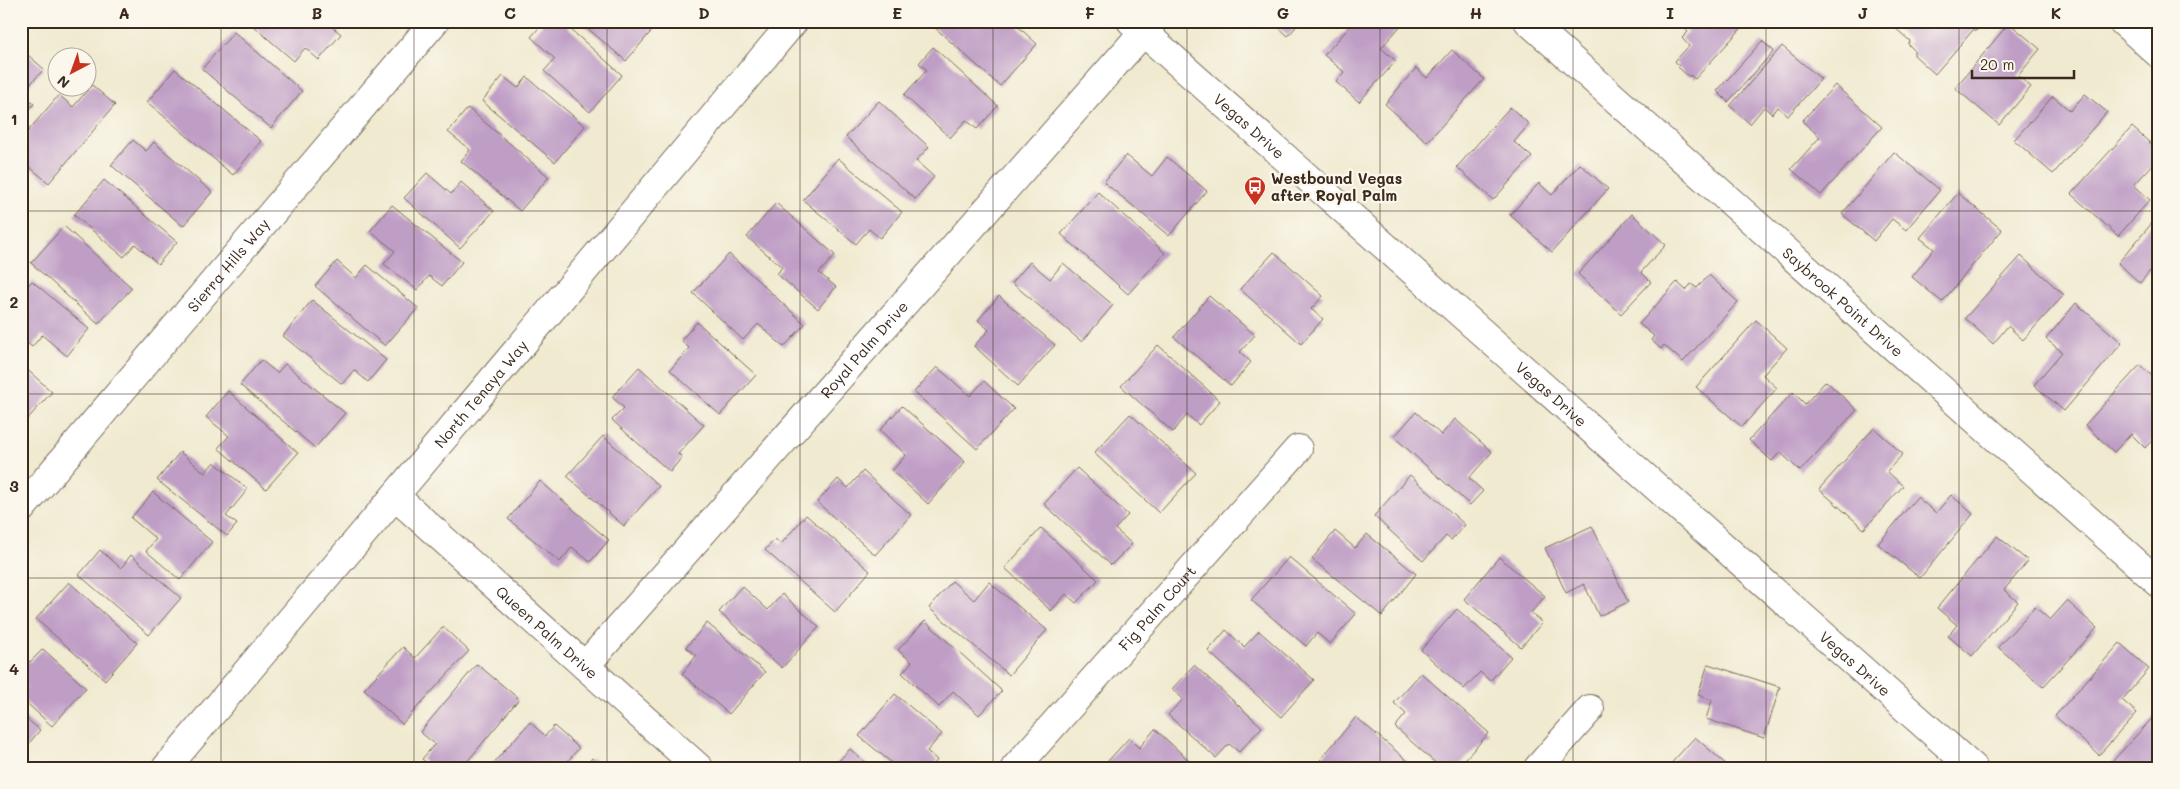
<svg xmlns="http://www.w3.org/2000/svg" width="2180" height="789" font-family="Mali,sans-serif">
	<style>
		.building { fill: #bf9ec6 }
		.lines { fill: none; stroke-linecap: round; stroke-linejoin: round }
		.street-casing { stroke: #7a6d5c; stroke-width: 30 }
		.secondary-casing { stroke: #7a6d5c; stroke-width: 30 }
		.street { stroke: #fff; stroke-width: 28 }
		.secondary { stroke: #fff; stroke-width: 28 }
		.grid { fill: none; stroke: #3b2a1e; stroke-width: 1; stroke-opacity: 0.55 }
		.labels { text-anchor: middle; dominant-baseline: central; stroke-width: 4.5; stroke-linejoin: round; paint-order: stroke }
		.street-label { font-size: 15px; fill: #3b2a1e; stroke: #fbf7ec }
		.poi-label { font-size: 15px; font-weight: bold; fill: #3b2a1e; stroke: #fbf7ec; text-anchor: start }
		.neatline { fill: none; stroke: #3b2a1e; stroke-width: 2 }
		.grid-label { font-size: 16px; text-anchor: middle; font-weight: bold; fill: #3b2a1e }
	</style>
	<rect width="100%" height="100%" fill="#fbf7ec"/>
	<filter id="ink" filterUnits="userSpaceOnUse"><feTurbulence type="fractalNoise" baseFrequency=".02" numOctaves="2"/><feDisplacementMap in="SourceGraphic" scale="10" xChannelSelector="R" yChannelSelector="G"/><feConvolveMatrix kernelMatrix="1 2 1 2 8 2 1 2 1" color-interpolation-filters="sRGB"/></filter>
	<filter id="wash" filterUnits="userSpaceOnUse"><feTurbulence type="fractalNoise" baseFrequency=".0096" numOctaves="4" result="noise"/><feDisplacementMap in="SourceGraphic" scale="20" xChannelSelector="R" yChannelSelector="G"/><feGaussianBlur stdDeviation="1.12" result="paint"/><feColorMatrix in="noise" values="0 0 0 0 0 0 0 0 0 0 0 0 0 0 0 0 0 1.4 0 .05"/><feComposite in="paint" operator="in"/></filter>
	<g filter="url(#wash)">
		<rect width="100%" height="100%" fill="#f0ead0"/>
		<g id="blocks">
			<g class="building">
				<polygon points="254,21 325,21 341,34 319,60 305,48 294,61 252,25"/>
				<polygon points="545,21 561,21 622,75 590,112 544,71 555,59 531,37"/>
				<polygon points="579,21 660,21 626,61"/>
				<polygon points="937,21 1012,21 1037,44 1000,86 933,26"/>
				<polygon points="1272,21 1301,21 1288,36"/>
				<polygon points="1355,21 1405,21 1381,48 1396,61 1359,102 1336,82 1344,72 1324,55"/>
				<polygon points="1679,21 1748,21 1695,79 1690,75 1689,77 1678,67 1679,66 1675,61 1689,46 1682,38 1688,32"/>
				<polygon points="1897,21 1986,21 1976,31 1974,29 1935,74 1914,55 1914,50 1908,44 1910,41 1893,26"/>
				<polygon points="2009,23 2040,49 2018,76 2031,87 1999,125 1955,88"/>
				<polygon points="234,32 302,91 271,128 202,69"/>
				<polygon points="1762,41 1774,51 1728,102 1717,91"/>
				<polygon points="1782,46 1821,79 1788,116 1777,107 1772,114 1764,107 1750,124 1730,106"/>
				<polygon points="933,47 998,106 977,129 966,120 950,138 904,95 927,70 919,63"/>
				<polygon points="21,49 44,69 22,93 34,104 21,118"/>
				<polygon points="1452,50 1484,79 1427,142 1385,104 1416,68 1427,78"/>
				<polygon points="175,69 261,141 233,175 147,102"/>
				<polygon points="503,76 518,88 527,77 585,126 555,162 482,101"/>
				<polygon points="92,85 115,105 49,183 21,160 21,139 59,95 73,107"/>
				<polygon points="1835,85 1882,127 1821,195 1791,169 1820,137 1802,121"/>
				<polygon points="2085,94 2107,112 2053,174 2014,140 2053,96 2070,111"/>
				<polygon points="879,101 929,147 916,161 934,177 915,199 846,137"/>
				<polygon points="1510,107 1529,124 1514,142 1532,157 1493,200 1457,167"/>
				<polygon points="468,108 549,177 520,211 461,161 470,150 448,132"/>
				<polygon points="2132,127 2159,151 2159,158 2134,185 2150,200 2118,236 2071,194"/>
				<polygon points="133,140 146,151 154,142 212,192 183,226 111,165"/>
				<polygon points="1894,152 1940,190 1906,230 1892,219 1874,241 1842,214"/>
				<polygon points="1126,155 1152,176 1167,157 1207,191 1169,236 1104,182"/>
				<polygon points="838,158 902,212 880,238 869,229 856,244 803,200"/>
				<polygon points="1580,164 1608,189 1552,252 1510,215 1539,183 1552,195"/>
				<polygon points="427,173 451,194 461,182 494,211 460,248 404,198"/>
				<polygon points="104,180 177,242 158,264 135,244 124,257 74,215"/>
				<polygon points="1098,192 1165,253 1128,294 1061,234"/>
				<polygon points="1958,193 2002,230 1942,302 1912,277 1934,249 1920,238"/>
				<polygon points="776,203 835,255 819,273 836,287 818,309 777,274 782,267 747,237"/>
				<polygon points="392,205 462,262 442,286 429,276 417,290 384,264 395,251 370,231"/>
				<polygon points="1632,214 1666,245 1641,272 1651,282 1621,314 1578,274"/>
				<polygon points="2159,215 2159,279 2150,271 2140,283 2118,263"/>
				<polygon points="64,226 132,288 98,324 31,263"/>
				<polygon points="1274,252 1323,296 1311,309 1323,319 1301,344 1240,289"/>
				<polygon points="729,254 805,324 784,347 758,324 743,340 693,293"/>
				<polygon points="2021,256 2064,295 2023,340 2008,326 1993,344 1965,318"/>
				<polygon points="337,261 356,278 367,265 418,308 385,346 315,286"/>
				<polygon points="1030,262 1050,279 1063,263 1113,305 1082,342 1012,283"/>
				<polygon points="1709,275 1738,302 1683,362 1664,345 1661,349 1651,340 1654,336 1639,324 1677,282 1686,290 1691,284 1697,288"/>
				<polygon points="32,281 89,329 67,356 42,335 32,347 21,338 21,294"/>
				<polygon points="999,296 1055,345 1018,386 974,346 989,330 978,320"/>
				<polygon points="1209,296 1255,335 1240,352 1251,362 1231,386 1174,337"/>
				<polygon points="312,300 386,360 368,382 354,370 342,384 283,336"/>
				<polygon points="2076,303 2122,343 2064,411 2034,385 2062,352 2046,339"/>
				<polygon points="1756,320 1787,348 1763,375 1777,388 1742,427 1696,387"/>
				<polygon points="697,322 756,375 720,415 670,370 689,348 681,340"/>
				<polygon points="1158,345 1220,401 1199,425 1187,415 1173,432 1121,386"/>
				<polygon points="261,360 277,373 285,364 345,413 315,448 240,385"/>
				<polygon points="21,364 52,392 21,426"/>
				<polygon points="2140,365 2159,382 2159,433 2145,448 2131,434 2114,452 2085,425"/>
				<polygon points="639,367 704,425 678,454 682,457 670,472 612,420 624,408 612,397"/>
				<polygon points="937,367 970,396 984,381 1014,409 977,449 914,392"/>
				<polygon points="1826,381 1857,410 1800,471 1780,452 1772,461 1749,440 1793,392 1805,404"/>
				<polygon points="228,391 298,453 266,489 218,448 229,436 206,417"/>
				<polygon points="902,406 965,462 928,504 892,471 906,455 880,430"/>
				<polygon points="1416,412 1441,435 1455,419 1492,452 1469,478 1483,491 1470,505 1394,437"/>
				<polygon points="1130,414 1196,473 1159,513 1094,453"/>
				<polygon points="1874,428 1903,454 1887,471 1903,486 1864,529 1819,489"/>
				<polygon points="603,436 659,486 624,526 567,476"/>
				<polygon points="180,452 205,473 214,462 248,489 226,516 237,524 227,536 157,480"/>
				<polygon points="1077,468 1128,515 1115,529 1132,544 1111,565 1044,504"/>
				<polygon points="863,471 911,515 875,555 817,502 838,479 848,488"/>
				<polygon points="1410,475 1465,525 1451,540 1446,536 1423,561 1374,516"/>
				<polygon points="540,481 609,540 590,562 572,547 560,562 508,519"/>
				<polygon points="153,492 212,542 180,580 146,551 156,539 131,518"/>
				<polygon points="1951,495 1973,514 1920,578 1878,544 1917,497 1936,513"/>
				<polygon points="806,515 870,571 835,612 765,550 775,539 781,544"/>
				<polygon points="1592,526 1628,602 1599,616 1584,584 1566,593 1545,548"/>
				<polygon points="1041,528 1098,580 1076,603 1066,594 1051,611 1005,568"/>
				<polygon points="1335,531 1355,548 1367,534 1416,574 1382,616 1312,559"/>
				<polygon points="1997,536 2028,561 2004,590 2018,602 1972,656 1948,636 1957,625 1937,608"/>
				<polygon points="100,550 121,568 131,555 181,598 149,635 79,575"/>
				<polygon points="1289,557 1356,614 1330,644 1317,633 1306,646 1251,600"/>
				<polygon points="1499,557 1545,596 1531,613 1542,623 1521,647 1464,599"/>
				<polygon points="952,581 974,600 989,582 1047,630 1009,675 929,608"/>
				<polygon points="69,582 137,643 105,680 36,619"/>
				<polygon points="742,586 768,610 782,594 819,627 782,668 719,612"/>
				<polygon points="2067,601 2097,628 2043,687 1998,647 2035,607 2050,620"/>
				<polygon points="1457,609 1511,657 1490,681 1480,672 1464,689 1421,650"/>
				<polygon points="925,621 1002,691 979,715 953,691 939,707 902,673 912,662 898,650"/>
				<polygon points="707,623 765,672 729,714 682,674 696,656 686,647"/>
				<polygon points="443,627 469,651 402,724 364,689 403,647 415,658"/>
				<polygon points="1226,630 1244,647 1259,631 1314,680 1281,717 1208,651"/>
				<polygon points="2120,643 2149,669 2122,700 2137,713 2099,755 2055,716"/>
				<polygon points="43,649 86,688 52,726 21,698 21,654 30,662"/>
				<polygon points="477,664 519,699 462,768 432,768 422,759 435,744 420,732"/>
				<polygon points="1708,664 1780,687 1764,738 1706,719 1712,700 1698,695"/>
				<polygon points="1194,665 1262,727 1239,752 1229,744 1216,758 1168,715 1183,699 1172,689"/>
				<polygon points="1421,673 1489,733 1457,768 1441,768 1395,727 1406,714 1394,703"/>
				<polygon points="895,694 942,734 927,751 937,760 931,768 898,768 859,736"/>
				<polygon points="21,714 40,730 21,753"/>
				<polygon points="2156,714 2159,717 2159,768 2113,768 2110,764"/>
				<polygon points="1356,717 1416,768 1331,768 1321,759"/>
				<polygon points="530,722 545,736 554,726 579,748 562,768 489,768"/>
				<polygon points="1155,729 1197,768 1113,768 1107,762 1129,738 1139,748"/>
				<polygon points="1695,737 1730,768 1667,768"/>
				<polygon points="850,749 871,768 832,768"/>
				<polygon points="592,758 603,768 584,768"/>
			</g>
		</g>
	</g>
	<g filter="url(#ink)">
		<use href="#blocks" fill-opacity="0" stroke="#7a6d5c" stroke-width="1"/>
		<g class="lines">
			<g class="street-casing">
				<g id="street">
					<path id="s1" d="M1528,21L2159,583"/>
					<polyline points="2122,21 2159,54"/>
					<path id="s2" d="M395,496L699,768"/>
					<path id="s3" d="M21,509L435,21"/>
					<path id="s4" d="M585,666L1153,21"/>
					<path id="s5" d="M1015,768L1298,449"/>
					<polyline points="1538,768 1590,709"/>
				</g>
			</g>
			<g class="secondary-casing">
				<g id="secondary">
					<path id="s6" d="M1131,21L1973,768"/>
					<path id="s7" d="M166,768L794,21"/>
				</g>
			</g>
			<use href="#street" class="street"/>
			<use href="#secondary" class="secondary"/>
		</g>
	</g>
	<path class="grid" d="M221,21V768M414,21V768M607,21V768M800,21V768M993,21V768M1187,21V768M1380,21V768M1573,21V768M1766,21V768M1959,21V768M21,211H2159M21,394H2159M21,578H2159"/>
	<defs>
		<g id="bus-pin" transform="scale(1.125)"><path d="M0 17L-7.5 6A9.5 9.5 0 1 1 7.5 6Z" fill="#c8321e" stroke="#fbf7ec"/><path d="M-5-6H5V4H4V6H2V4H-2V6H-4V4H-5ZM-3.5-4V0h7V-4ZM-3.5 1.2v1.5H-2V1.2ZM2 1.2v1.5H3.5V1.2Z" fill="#fff"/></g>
	</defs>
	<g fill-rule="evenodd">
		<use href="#bus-pin" x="1255" y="187"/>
	</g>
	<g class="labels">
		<g class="street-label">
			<text stroke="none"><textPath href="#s6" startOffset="158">Vegas Drive</textPath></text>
			<text stroke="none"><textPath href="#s3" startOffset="320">Sierra Hills Way</textPath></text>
			<text stroke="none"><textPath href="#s1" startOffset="422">Saybrook Point Drive</textPath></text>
			<text stroke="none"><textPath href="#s4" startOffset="422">Royal Palm Drive</textPath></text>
			<text stroke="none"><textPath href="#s7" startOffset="489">North Tenaya Way</textPath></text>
			<text stroke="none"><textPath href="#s6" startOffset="562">Vegas Drive</textPath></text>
			<text stroke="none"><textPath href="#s5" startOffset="214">Fig Palm Court</textPath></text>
			<text stroke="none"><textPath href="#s2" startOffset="204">Queen Palm Drive</textPath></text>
			<text stroke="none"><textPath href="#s6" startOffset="968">Vegas Drive</textPath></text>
		</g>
		<g class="poi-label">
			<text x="1271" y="178">Westbound Vegas<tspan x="1271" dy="17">after Royal Palm</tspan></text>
		</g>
	</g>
	<rect width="2180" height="789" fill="none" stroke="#fbf7ec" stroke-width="55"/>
	<g transform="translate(72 72) rotate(221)"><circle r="24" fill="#fbf7ec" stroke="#aea59a"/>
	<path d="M0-4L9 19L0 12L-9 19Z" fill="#c8321e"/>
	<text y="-8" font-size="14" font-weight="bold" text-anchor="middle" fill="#3b2a1e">N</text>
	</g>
	<path d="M1972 70v8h102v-8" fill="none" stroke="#3b2a1e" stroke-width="2.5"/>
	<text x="1980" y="70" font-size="15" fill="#3b2a1e" stroke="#fbf7ec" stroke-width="4" paint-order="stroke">20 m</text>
	<rect x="28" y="28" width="2124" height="734" class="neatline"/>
	<g class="grid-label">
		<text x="124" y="19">A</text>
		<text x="317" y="19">B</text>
		<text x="510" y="19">C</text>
		<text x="704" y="19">D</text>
		<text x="897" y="19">E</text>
		<text x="1090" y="19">F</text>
		<text x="1283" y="19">G</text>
		<text x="1476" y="19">H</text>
		<text x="1670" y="19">I</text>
		<text x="1863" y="19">J</text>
		<text x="2056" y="19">K</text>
		<text x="14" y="125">1</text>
		<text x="14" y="308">2</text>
		<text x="14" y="492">3</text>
		<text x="14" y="675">4</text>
	</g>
</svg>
